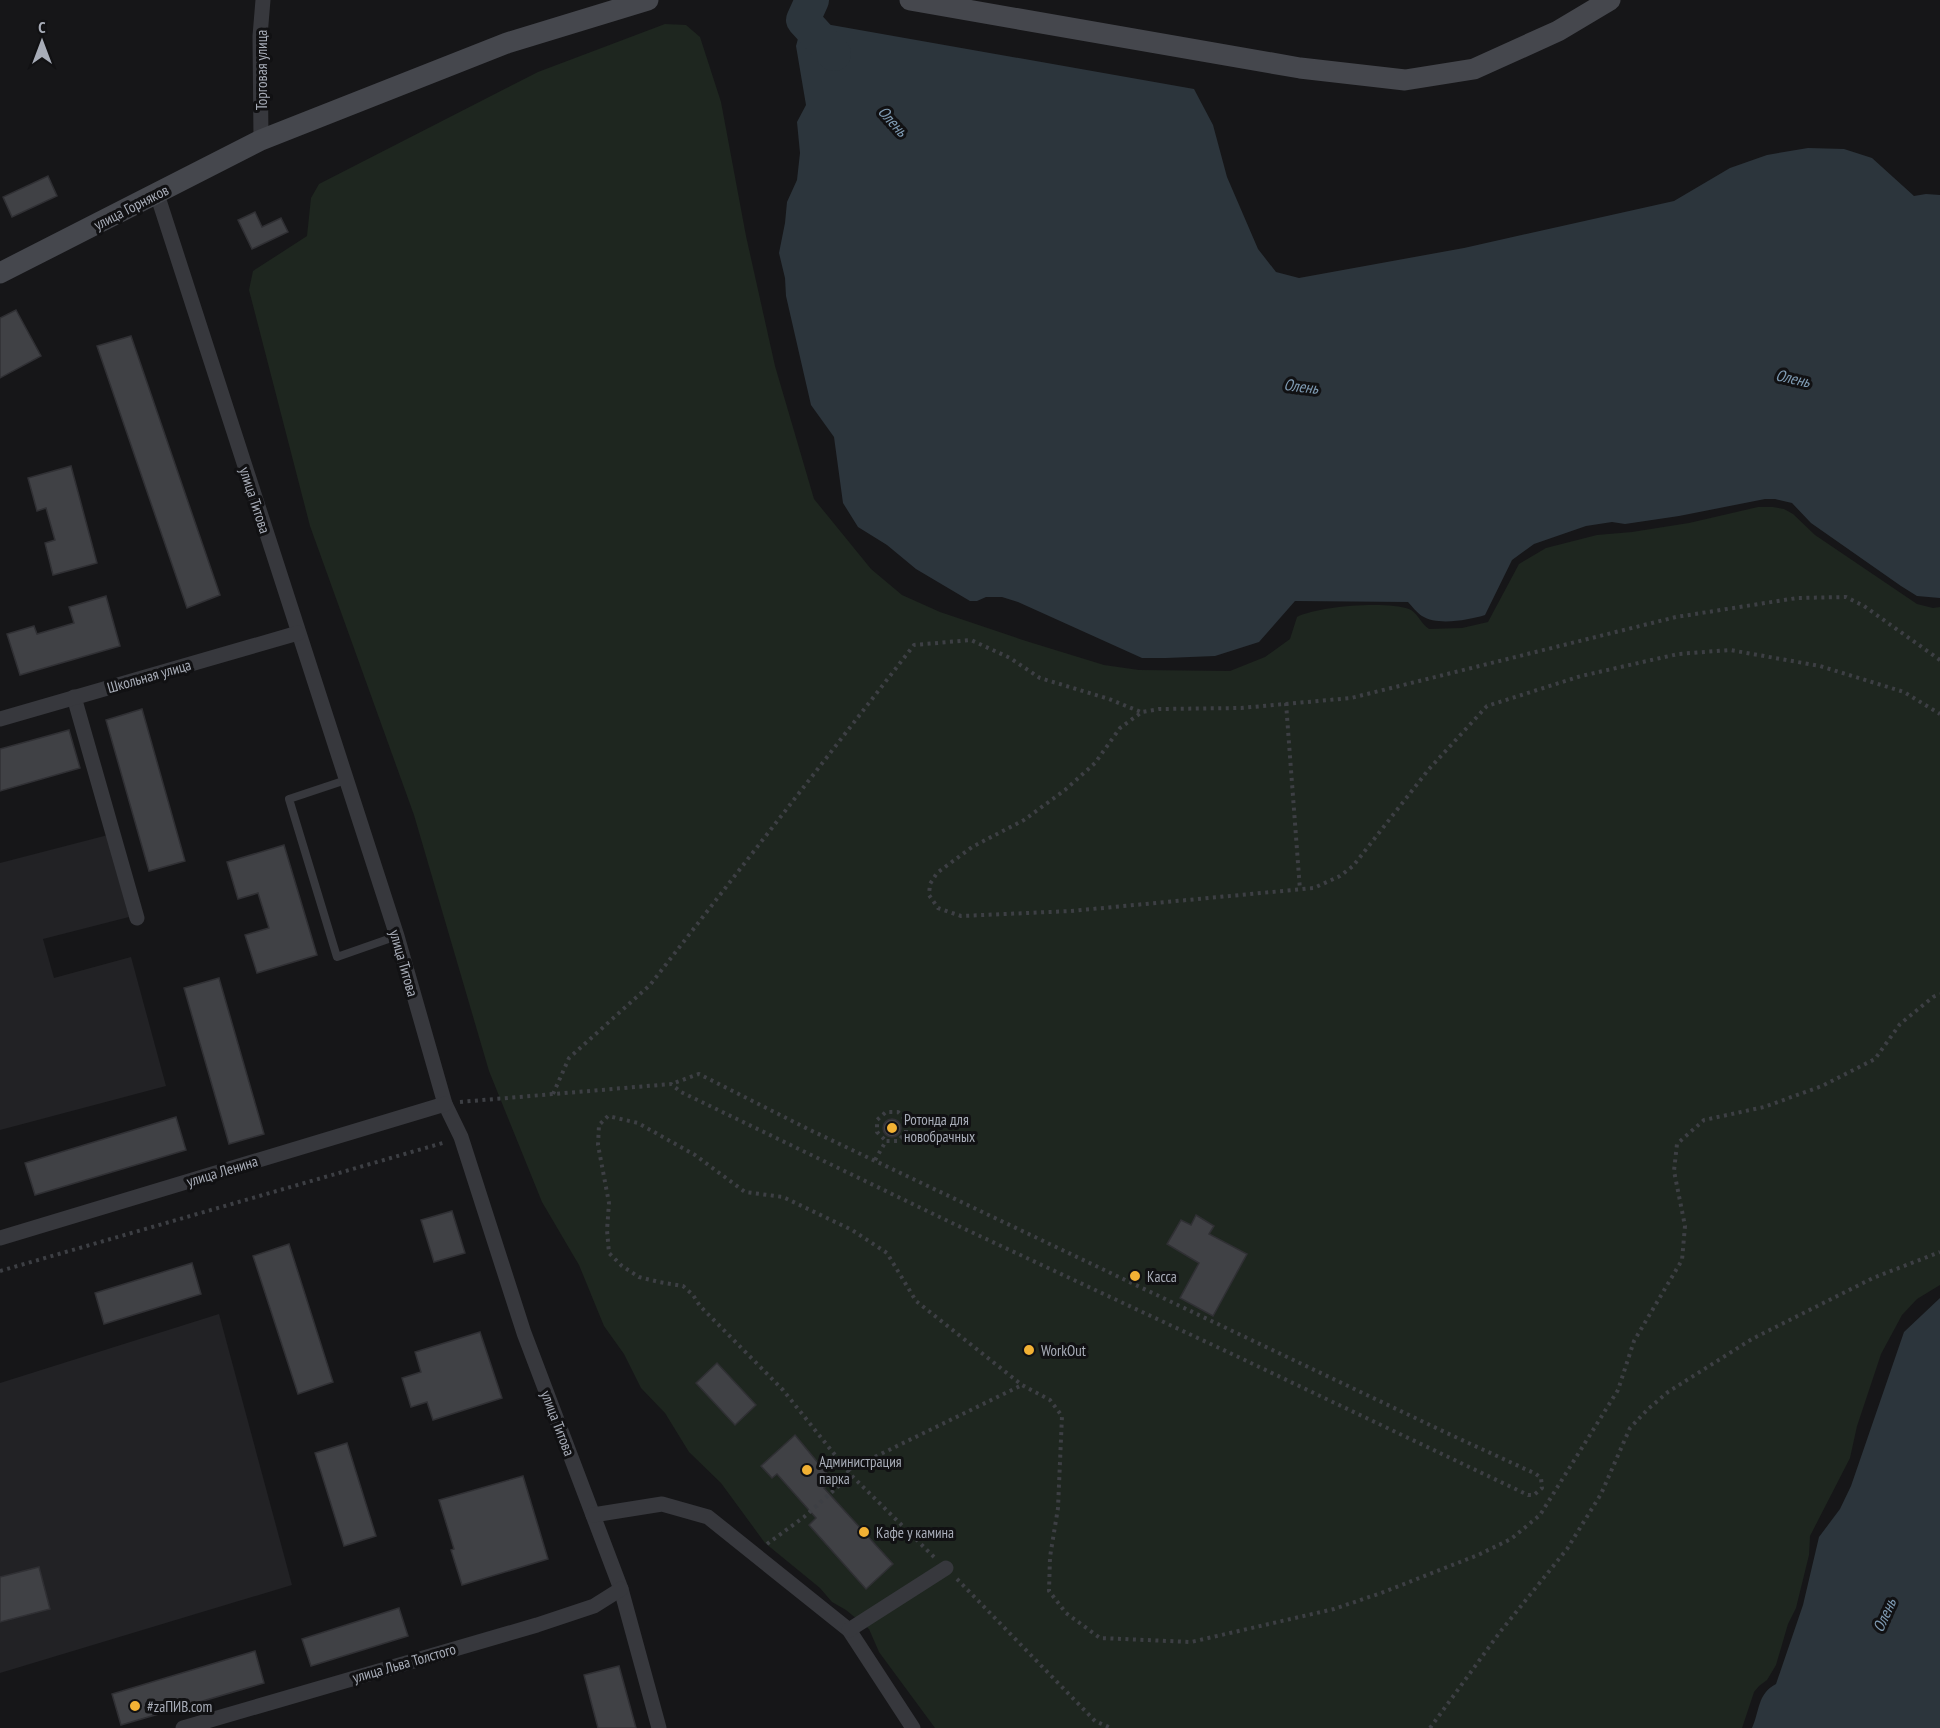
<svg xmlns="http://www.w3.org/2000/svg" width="1940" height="1728" font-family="'PT Sans Narrow',sans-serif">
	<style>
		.built { fill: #222225 }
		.green { fill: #1e261f }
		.water { fill: #2c353c }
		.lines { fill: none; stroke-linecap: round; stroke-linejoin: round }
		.river { stroke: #2c353c; stroke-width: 34 }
		.building { fill: #404145; stroke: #303034; stroke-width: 1.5 }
		.path { stroke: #3d3f44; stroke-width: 4; stroke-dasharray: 3 4.5; stroke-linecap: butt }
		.service { stroke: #37383d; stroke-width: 8 }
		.minor { stroke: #37383d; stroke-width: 15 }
		.secondary { stroke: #45474d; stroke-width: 21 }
		.poi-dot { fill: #f2b134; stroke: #111113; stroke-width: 2 }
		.labels { text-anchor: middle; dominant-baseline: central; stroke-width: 6; stroke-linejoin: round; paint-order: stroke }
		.street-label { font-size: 15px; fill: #a8adb8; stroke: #111113 }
		.poi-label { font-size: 15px; fill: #a8adb8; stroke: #111113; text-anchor: start }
		.water-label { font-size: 16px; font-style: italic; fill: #7f9bb3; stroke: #111113 }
	</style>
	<rect width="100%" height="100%" fill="#161618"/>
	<g class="built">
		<polygon points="108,835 129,917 43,939 54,978 131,957 166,1086 0,1130 0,863"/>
		<polygon points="219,1314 292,1585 0,1673 0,1383"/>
	</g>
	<path class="green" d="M665,24L686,25L700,37L721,102L746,236L775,366L814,499L871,569L902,595L940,612L1026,641L1104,665L1139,670L1230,671L1265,657L1290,639L1297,617C1319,606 1386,601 1409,609C1417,612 1421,624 1429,629L1462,628L1488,622L1519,564L1546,548L1597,535L1632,532L1689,523L1758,507H1773L1784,509L1793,514L1815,535L1917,604L1933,608L1940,607V1285L1917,1299L1902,1315L1881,1354L1857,1426L1850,1458L1810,1536L1809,1555L1796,1608L1788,1624L1776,1665L1767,1680L1759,1686L1754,1692L1742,1728H935L879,1652L869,1629L846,1610L832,1602L820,1588L765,1543L721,1483L689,1452L665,1413L641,1388L624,1354L604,1326L579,1265L542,1202L489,1071L414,815L310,526L249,290L253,271L307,236L311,198L319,184L538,72Z"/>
	<g class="water">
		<path d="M803,20L1194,89L1213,125L1227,177L1258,249L1276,272L1299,278L1464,248L1674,201L1730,168L1767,155L1808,148L1844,149L1872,158L1914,196L1926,194L1940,195V598L1917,596L1901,586L1811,523L1792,503L1775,499H1765L1679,516L1625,524L1612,522L1586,526L1534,544L1512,560L1485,615C1469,620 1437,626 1422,616C1417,613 1412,606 1408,602L1295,601L1259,642L1215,656L1166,658H1142L1018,602L1002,597H986L977,601H970L916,569L887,545L858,527L843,503L834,437L811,405L786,296L785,278L779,253L785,223L787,202L797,180L800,153L797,122L806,105L796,46Z"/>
		<path d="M1940,1298V1728H1752C1760,1711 1757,1694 1776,1684L1803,1605L1819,1537L1840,1509L1851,1486L1904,1332Z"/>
	</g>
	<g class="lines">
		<polyline class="river" points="812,0 803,20 834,54"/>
	</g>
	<g class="building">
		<polygon points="48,176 57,196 12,217 3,197"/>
		<polygon points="255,212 262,227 281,218 288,232 252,249 238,220"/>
		<polygon points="16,310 41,356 0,378 0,318"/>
		<polygon points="131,336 220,595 187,608 97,346"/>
		<polygon points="71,466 97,563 53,575 45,543 55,540 46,508 37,511 28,478"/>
		<polygon points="106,596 120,646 20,675 7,634 34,626 37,634 74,623 69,607"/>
		<polygon points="142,709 185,861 149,871 106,720"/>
		<polygon points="69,730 80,768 0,791 0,749"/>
		<polygon points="284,845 317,955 257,973 245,935 269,928 258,893 238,899 227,862"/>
		<polygon points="219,978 264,1134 229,1144 184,988"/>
		<polygon points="176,1117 186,1150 35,1195 25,1163"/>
		<circle cx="892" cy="1128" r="9"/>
		<polygon points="452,1211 465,1253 434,1262 421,1220"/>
		<polygon points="1196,1215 1214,1226 1209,1234 1247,1254 1213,1316 1180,1298 1199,1263 1167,1244 1181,1220 1191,1225"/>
		<polygon points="289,1244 333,1382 298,1394 253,1256"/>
		<polygon points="192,1263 201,1294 104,1324 95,1293"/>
		<polygon points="480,1332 502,1398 433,1420 427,1402 411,1407 402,1378 421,1372 415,1352"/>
		<polygon points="717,1363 756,1405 735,1425 696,1383"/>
		<polygon points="795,1435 833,1481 824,1488 893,1564 866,1589 809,1525 816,1518 777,1474 772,1478 761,1466"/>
		<polygon points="347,1443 376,1536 344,1546 315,1453"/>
		<polygon points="523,1476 548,1559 462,1585 451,1550 454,1549 439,1500"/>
		<polygon points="39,1567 50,1609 0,1622 0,1577"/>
		<polygon points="399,1608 408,1636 311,1666 302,1639"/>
		<polygon points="255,1651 264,1683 121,1725 112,1694"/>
		<polygon points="619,1666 636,1728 598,1728 584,1675"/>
	</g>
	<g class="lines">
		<g class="path">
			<polyline points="1940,660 1864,606 1846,597 1797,598 1676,617 1351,698 1241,708 1159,709 1142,712 1120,728 1095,763 1065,790 1024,820 972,847 937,873 930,884 929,895 938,908 961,916 1071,911 1314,888 1340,876 1353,866 1429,769 1487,706 1581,676 1678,654 1730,650 1820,666 1904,692 1940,714"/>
			<polyline points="1286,703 1300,890"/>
			<polyline points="553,1094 569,1058 650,985 914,645 971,640 1010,658 1040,678 1109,699 1141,712"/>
			<polyline points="460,1102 671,1084 681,1092 952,1223 1232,1354 1528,1495 1534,1495 1542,1488 1541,1478 1536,1474 1451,1435 808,1129 699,1074 671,1084"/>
			<polyline points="875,1160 886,1141 898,1141 906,1132 906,1120 898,1112 886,1112 877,1120 877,1132 886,1141"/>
			<polyline points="0,1271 446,1142"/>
			<polyline points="848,1470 1022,1385"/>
			<polyline points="767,1544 804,1517 851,1475"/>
			<polyline points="934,1557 851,1475 783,1390 700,1306 693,1295 683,1286 659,1282 639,1277 622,1266 609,1253 607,1230 609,1203 598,1145 599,1125 608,1116 638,1123 695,1155 745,1192 783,1197 852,1230 887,1253 916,1301 1022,1385 1050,1400 1062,1416 1058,1508 1050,1557 1049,1591 1066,1613 1100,1638 1191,1642 1334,1609 1381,1593 1478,1555 1511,1539 1540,1515 1618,1390 1634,1341 1682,1260 1685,1226 1674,1171 1677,1144 1704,1120 1764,1107 1822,1086 1875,1059 1900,1024 1933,997 1940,994"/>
			<polyline points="957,1579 1095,1721 1111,1728"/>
			<polyline points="1430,1728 1500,1632 1567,1549 1601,1494 1630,1428 1648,1409 1668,1392 1752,1339 1873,1278 1940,1252"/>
		</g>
		<polyline class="service" points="346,780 289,799 337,957 397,936"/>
		<g class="minor">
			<polyline points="261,140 260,36 263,0"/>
			<polyline points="157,194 397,936 445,1104 461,1137 524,1333 621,1589 659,1728"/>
			<polyline points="74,697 137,918"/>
			<polyline points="0,719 298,633"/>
			<polyline points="0,1238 445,1104"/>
			<polyline points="593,1515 662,1504 708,1517 849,1630 913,1728"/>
			<polyline points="849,1630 946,1568"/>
			<polyline points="183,1728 537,1625 594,1606 621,1589"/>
		</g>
		<g class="secondary">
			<polyline points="910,0 1300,68 1405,80 1474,69 1558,31 1610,0"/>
			<polyline points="0,273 261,140 507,43 648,0"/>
		</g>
	</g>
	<g class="poi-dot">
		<circle cx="892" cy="1128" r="6"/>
		<circle cx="1135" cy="1276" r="6"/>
		<circle cx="1029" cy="1350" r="6"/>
		<circle cx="807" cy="1470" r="6"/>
		<circle cx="864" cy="1532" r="6"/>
		<circle cx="135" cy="1706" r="6"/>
	</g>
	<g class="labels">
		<g class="street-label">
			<text transform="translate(261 70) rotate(-90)">Торговая улица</text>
			<text transform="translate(131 207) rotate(-27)">улица Горняков</text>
			<text transform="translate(255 500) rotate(72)">улица Титова</text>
			<text transform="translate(149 676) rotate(-16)">Школьная улица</text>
			<text transform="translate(404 963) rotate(74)">улица Титова</text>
			<text transform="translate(222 1171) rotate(-17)">улица Ленина</text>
			<text transform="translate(558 1423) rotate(69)">улица Титова</text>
			<text transform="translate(404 1663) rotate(-16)">улица Льва Толстого</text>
		</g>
		<g class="poi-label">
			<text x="904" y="1119">Ротонда для<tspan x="904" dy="17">новобрачных</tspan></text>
			<text x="1147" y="1276">Касса</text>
			<text x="1041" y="1350">WorkOut</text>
			<text x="819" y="1461">Администрация<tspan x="819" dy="17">парка</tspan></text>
			<text x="876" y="1532">Кафе у камина</text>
			<text x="147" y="1706">#zaПИВ.com</text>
		</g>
		<g class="water-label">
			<text transform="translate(893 121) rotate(48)">Олень</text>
			<text transform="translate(1793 378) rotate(13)">Олень</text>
			<text transform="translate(1301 386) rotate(7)">Олень</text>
			<text transform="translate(1884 1615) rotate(-66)">Олень</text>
		</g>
	</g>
	<g transform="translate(42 42)" stroke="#111113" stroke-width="4.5" paint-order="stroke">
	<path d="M0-4.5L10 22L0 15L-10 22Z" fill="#a8adb8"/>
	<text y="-9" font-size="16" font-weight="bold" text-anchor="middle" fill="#a8adb8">С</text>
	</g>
</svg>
